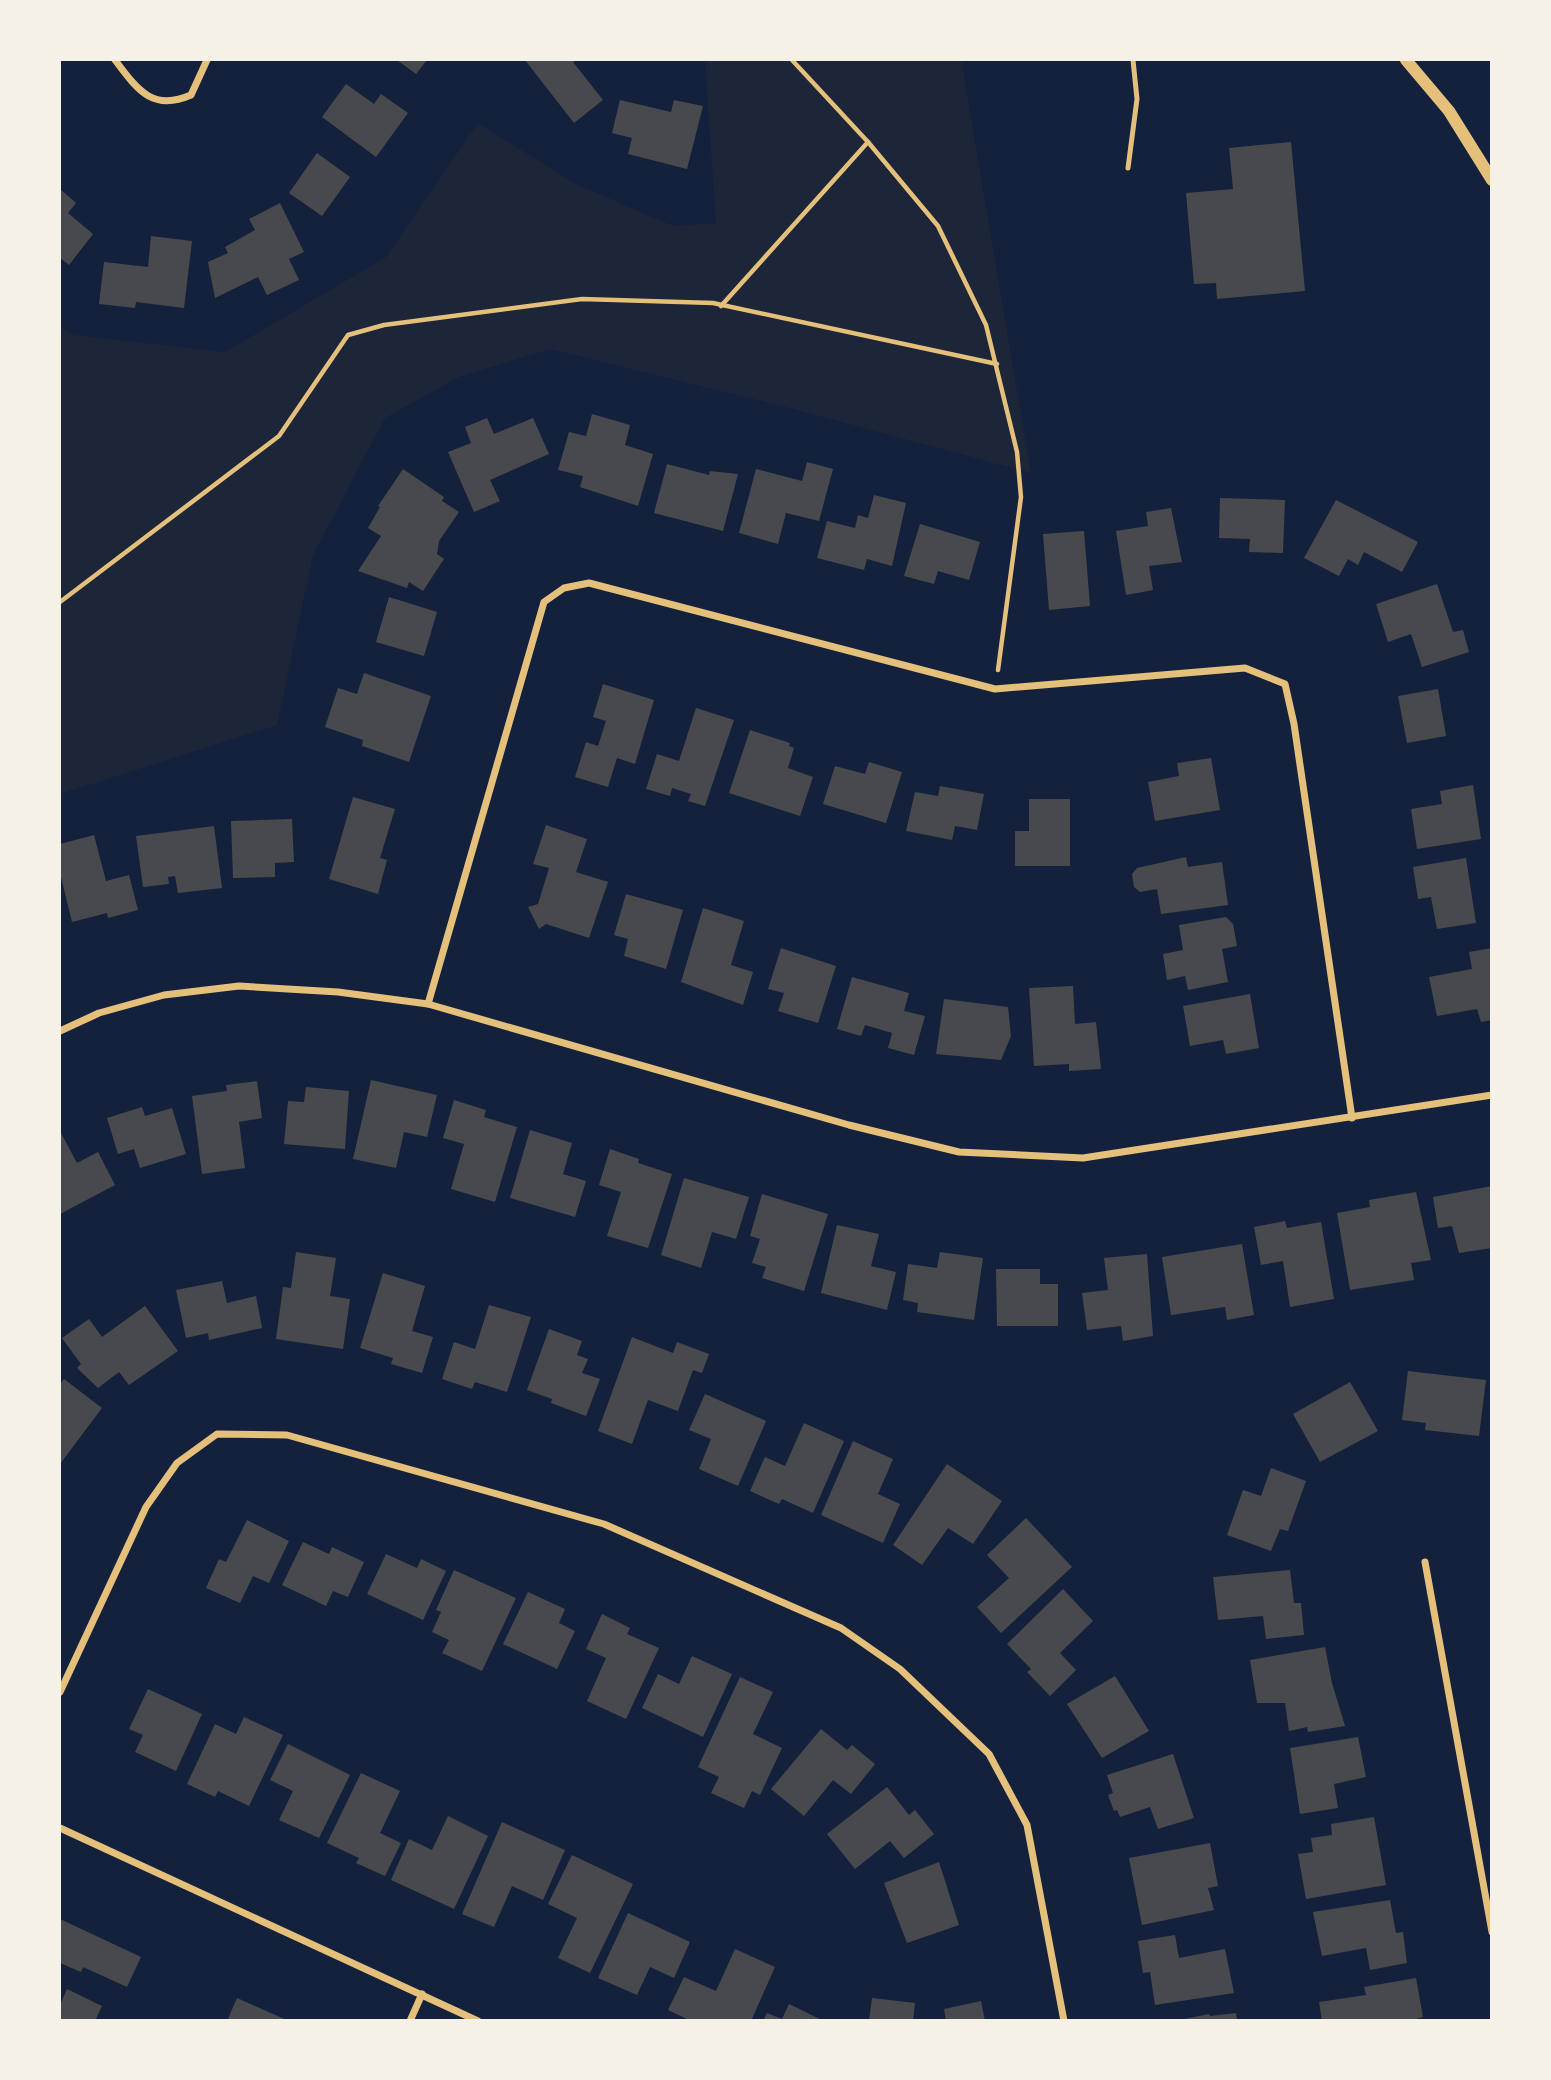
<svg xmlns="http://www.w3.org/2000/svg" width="1551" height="2080" font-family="Manrope,sans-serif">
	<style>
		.green { fill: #1d2539 }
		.building { fill: #48494c }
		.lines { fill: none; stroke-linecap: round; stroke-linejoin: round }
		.path { stroke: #e5c07b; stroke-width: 4.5 }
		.service { stroke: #e5c07b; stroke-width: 5 }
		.minor { stroke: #e5c07b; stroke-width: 7 }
		.tertiary { stroke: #e5c07b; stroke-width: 12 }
	</style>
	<rect width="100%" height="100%" fill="#14213d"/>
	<polygon class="green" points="705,60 961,60 1031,473 786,407 550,349 459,377 385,418 313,555 277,725 60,794 60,326 74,335 225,352 386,257 478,123 576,184 673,226 716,223"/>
	<g class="building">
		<polygon points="397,60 427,60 416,74"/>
		<polygon points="525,60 576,60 573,62 603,100 574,123"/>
		<polygon points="346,84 374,104 381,94 408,113 376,157 322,117"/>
		<polygon points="620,100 671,112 674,100 703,106 687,169 628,154 632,138 612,133"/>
		<polygon points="1291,142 1305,291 1217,299 1216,283 1194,284 1186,193 1233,189 1229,148"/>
		<polygon points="317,153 350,177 322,216 289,193"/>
		<polygon points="60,189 76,203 68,213 93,234 69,265 60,258"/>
		<polygon points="280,203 304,252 289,259 299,280 267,295 258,277 215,298 208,262 228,253 225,247 255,230 249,219"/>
		<polygon points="151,236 192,241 184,308 136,302 135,308 99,304 104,262 148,267"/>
		<polygon points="592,414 630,425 625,445 653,454 638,506 580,487 583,476 558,470 569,432 586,436"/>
		<polygon points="487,418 494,434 533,418 549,454 490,480 500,501 474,512 448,452 471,443 465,427"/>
		<polygon points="807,462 833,469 819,521 786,513 778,544 739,533 756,469 802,481"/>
		<polygon points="667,464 709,475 710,471 738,474 723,531 654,513"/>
		<polygon points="403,469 444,497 442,501 459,512 439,541 437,554 444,559 423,591 409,582 407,588 358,571 381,536 368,528 380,507 378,506"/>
		<polygon points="874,495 906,503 892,566 867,559 864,570 817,558 827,521 855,528 858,515 868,518"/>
		<polygon points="1220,498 1285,500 1283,553 1249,552 1250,539 1219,538"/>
		<polygon points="1336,500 1418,542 1402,572 1364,552 1358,565 1348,559 1339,576 1304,558"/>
		<polygon points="1171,508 1182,562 1149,566 1153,590 1126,595 1116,531 1148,526 1146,512"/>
		<polygon points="920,524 980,542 969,580 938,571 934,584 904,576"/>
		<polygon points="1084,531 1090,606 1049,610 1043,534"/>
		<polygon points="1437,584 1453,632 1463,630 1469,652 1422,667 1411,634 1388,642 1376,604"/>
		<polygon points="389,597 437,612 424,656 376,642"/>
		<polygon points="364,673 431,696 409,762 362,746 363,740 325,727 338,688 357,694"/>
		<polygon points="603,684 654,700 635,764 617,758 608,787 575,777 586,742 598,746 606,721 593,717"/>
		<polygon points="1438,689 1446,736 1407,743 1398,696"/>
		<polygon points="696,708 734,720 705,806 688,801 691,794 672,788 670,796 646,789 657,754 679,761"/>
		<polygon points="750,730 790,743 789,746 794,748 788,768 813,777 800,816 729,793"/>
		<polygon points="1211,758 1220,810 1155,821 1148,782 1179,776 1177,763"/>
		<polygon points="869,762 902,772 886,823 823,804 835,766 865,774"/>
		<polygon points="1473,785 1481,839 1417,849 1411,809 1442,804 1440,791"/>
		<polygon points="940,786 984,794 977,830 955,826 952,840 906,831 915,792 938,796"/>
		<polygon points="353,797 395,809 380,858 387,860 378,894 329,879"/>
		<polygon points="1029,799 1070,799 1070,866 1015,866 1015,831 1029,831"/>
		<polygon points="292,819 294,862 275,863 275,877 233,878 231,821"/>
		<polygon points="546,825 587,839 576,872 608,882 589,938 546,924 539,929 528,907 538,904 549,868 533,864"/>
		<polygon points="214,826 222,888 178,893 175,876 168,877 169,884 143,887 136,836"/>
		<polygon points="94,835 106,881 129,875 138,910 108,918 107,913 72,922 60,873 60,844"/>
		<polygon points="1186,857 1188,867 1222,862 1228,905 1161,914 1157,889 1140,892 1134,887 1132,874 1137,868"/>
		<polygon points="1466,858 1476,923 1437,929 1431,897 1418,899 1413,867"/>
		<polygon points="626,894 683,910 666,969 624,956 628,939 614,935"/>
		<polygon points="703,908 744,921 731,965 753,972 743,1005 681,982"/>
		<polygon points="1226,917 1233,924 1237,946 1222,949 1228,982 1188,990 1185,976 1167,980 1163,954 1183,950 1179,925"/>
		<polygon points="781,948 836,966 818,1023 778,1011 784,993 768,989"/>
		<polygon points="1492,948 1492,1020 1481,1022 1477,1009 1437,1016 1429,977 1472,969 1469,952"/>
		<polygon points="852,977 909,993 904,1011 925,1016 914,1055 888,1048 892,1033 865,1025 861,1036 837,1029"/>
		<polygon points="1073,986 1075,1024 1096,1022 1101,1069 1069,1071 1069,1064 1034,1066 1029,988"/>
		<polygon points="1250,994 1259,1048 1226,1054 1223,1040 1190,1046 1183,1006"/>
		<polygon points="944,999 1008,1007 1011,1036 1001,1060 936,1054"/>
		<polygon points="371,1080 437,1095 427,1137 404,1132 396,1168 353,1159"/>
		<polygon points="257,1081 262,1118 239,1122 245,1168 202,1174 192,1096 227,1091 226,1085"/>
		<polygon points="306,1087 349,1091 345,1149 284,1144 288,1101 304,1102"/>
		<polygon points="454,1100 486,1110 484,1117 517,1127 495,1202 451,1189 464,1144 443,1138"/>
		<polygon points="142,1107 145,1116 172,1108 186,1154 140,1168 134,1149 118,1154 107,1118"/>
		<polygon points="530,1130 572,1143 563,1174 586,1181 575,1217 510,1198"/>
		<polygon points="61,1133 77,1163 98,1152 115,1185 60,1214"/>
		<polygon points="610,1149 639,1159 638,1163 672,1174 648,1248 607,1236 621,1192 599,1185"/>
		<polygon points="684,1178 749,1197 736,1239 712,1232 701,1268 661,1255"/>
		<polygon points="1492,1186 1492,1248 1459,1253 1452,1226 1438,1228 1433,1197"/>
		<polygon points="1416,1192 1431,1260 1411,1263 1414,1280 1350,1290 1337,1213 1370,1207 1369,1200"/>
		<polygon points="762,1194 828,1214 804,1291 762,1278 766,1267 752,1263 760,1239 750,1236"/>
		<polygon points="1285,1221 1287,1228 1321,1222 1334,1299 1290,1307 1283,1261 1261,1265 1254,1227"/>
		<polygon points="837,1225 879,1234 871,1266 896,1272 887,1310 821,1293"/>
		<polygon points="1242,1244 1254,1315 1227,1320 1225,1307 1171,1315 1162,1257"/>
		<polygon points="296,1252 336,1258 330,1296 350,1299 343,1349 276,1339 283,1287 291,1288"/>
		<polygon points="940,1252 983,1258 974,1320 917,1312 918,1303 903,1300 908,1264 937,1268"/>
		<polygon points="1147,1254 1153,1336 1123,1341 1121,1326 1087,1330 1082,1293 1108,1290 1104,1258"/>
		<polygon points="996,1269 1040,1269 1040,1284 1058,1284 1058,1326 997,1326"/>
		<polygon points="383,1273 425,1286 412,1331 433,1337 422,1373 391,1364 393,1358 360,1348"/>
		<polygon points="222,1281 227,1303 256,1296 262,1328 209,1340 208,1333 186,1338 176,1290"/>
		<polygon points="489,1305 531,1317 507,1392 475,1382 472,1389 442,1379 454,1342 475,1349"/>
		<polygon points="145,1306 178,1351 129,1385 119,1372 98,1388 77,1368 81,1364 62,1338 89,1319 102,1337"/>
		<polygon points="549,1329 582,1341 577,1355 588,1359 582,1373 600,1379 586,1416 551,1403 552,1399 527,1390"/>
		<polygon points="632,1337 673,1353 677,1342 709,1354 702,1373 693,1370 678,1411 648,1400 632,1444 598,1431"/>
		<polygon points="1408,1371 1486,1380 1479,1436 1425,1430 1426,1423 1402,1420"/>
		<polygon points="64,1379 102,1408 60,1464 60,1384"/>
		<polygon points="1350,1382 1378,1431 1320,1462 1293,1414"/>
		<polygon points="705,1394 766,1421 738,1486 699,1469 711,1439 689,1430"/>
		<polygon points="804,1423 844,1441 813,1513 782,1499 779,1504 750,1491 765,1457 785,1466"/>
		<polygon points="853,1441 893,1459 878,1494 900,1504 883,1543 821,1515"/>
		<polygon points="947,1464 1002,1501 973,1544 948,1528 922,1565 893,1545"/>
		<polygon points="1271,1468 1306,1481 1288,1531 1280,1529 1271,1551 1227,1535 1243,1490 1261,1496"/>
		<polygon points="1026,1518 1072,1567 1001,1633 977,1607 1009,1578 987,1555"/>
		<polygon points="247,1520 289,1541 269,1583 253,1576 240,1603 206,1588 219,1559 226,1562"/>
		<polygon points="303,1542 329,1554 332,1547 364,1562 348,1597 333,1591 326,1606 282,1585"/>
		<polygon points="386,1554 417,1568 421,1559 446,1571 423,1620 367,1594"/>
		<polygon points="454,1570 516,1598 482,1671 442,1653 449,1640 432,1632 441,1612 436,1610"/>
		<polygon points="1290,1570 1294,1603 1301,1603 1304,1635 1266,1639 1263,1616 1218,1620 1213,1577"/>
		<polygon points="1063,1589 1093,1621 1060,1653 1076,1670 1050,1696 1027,1672 1031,1669 1007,1644"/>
		<polygon points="528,1592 565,1609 559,1623 575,1631 557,1669 503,1644"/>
		<polygon points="602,1614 630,1628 627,1634 659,1648 626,1719 587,1701 606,1658 586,1649"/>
		<polygon points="1325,1647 1332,1683 1345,1726 1308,1732 1307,1727 1289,1731 1285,1703 1257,1703 1250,1660"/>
		<polygon points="692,1656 732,1674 703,1737 642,1708 658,1674 679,1684"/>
		<polygon points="1115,1676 1149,1731 1102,1758 1067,1704"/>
		<polygon points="740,1677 773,1692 753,1734 782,1748 760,1795 752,1791 744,1808 711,1793 719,1777 698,1767"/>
		<polygon points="148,1689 202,1714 176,1771 135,1752 143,1735 129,1729"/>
		<polygon points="244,1717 283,1735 249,1806 218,1791 215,1797 187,1784 215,1724 236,1734"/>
		<polygon points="821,1729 847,1750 852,1745 875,1764 851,1794 833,1780 804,1816 771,1789"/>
		<polygon points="1358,1737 1366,1777 1334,1784 1338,1808 1300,1814 1290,1748"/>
		<polygon points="288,1744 350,1775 319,1838 279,1820 293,1791 270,1780"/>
		<polygon points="1173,1754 1194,1818 1158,1829 1150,1807 1120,1817 1117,1810 1114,1811 1108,1795 1113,1793 1107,1775"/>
		<polygon points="361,1773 400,1791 380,1833 401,1843 385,1876 356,1863 359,1858 327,1843"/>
		<polygon points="887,1787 909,1815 915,1810 934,1834 904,1858 890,1841 855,1869 827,1834"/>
		<polygon points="448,1816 488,1836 454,1909 391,1880 409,1839 432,1850"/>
		<polygon points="1374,1817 1386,1885 1306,1899 1298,1854 1313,1852 1311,1838 1332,1835 1331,1824"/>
		<polygon points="502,1822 565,1850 543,1900 512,1886 494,1927 462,1914"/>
		<polygon points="1210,1843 1218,1886 1208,1888 1214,1910 1142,1925 1129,1858"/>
		<polygon points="572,1855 633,1884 590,1973 558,1958 577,1918 548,1904"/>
		<polygon points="939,1862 959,1925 907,1943 884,1883"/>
		<polygon points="1390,1900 1396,1933 1403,1932 1407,1963 1370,1970 1366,1948 1322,1956 1313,1912"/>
		<polygon points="628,1913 690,1942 674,1978 650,1967 637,1995 598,1978"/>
		<polygon points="60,1919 141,1957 127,1987 83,1967 81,1972 60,1963"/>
		<polygon points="1175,1935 1179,1958 1225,1949 1234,1993 1155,2005 1150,1972 1143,1973 1138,1941"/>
		<polygon points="735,1949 775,1967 751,2021 691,2021 668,2010 684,1977 716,1991"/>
		<polygon points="1416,1978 1423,2017 1409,2021 1322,2021 1319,2002 1366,1995 1364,1987"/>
		<polygon points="67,1989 102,2006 95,2021 60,2021 60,2005"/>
		<polygon points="237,1998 289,2021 227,2021"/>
		<polygon points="872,1998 915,2003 913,2021 869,2021"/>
		<polygon points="981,2001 985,2021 946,2021 944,2009"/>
		<polygon points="789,2004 824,2021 763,2021 767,2013 782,2019"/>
		<polygon points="1236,2013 1237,2021 1175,2021 1209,2014 1210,2016"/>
	</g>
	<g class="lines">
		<g class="path">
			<polyline points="792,60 868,142 938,226 986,325 1017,452 1021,497 998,670"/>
			<polyline points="721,306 868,142"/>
			<polyline points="60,602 279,436 348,335 384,325 582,299 713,303 997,364"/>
		</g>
		<polyline class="service" points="1128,168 1137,99 1133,60"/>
		<g class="minor">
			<path d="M115,60C137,89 152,112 191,95L207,60"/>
			<polyline points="428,1004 544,602 564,588 589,583 995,689 1245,668 1285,684 1294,724 1352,1118"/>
			<polyline points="60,1031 99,1013 164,995 239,986 338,992 428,1004 849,1125 959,1152 1083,1158 1492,1095"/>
			<polyline points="1425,1562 1492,1932"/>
			<polyline points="60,1692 146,1507 177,1463 217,1434 287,1435 604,1524 841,1628 900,1669 989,1754 1027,1825 1064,2021"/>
			<polyline points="60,1828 478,2021"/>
			<polyline points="410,2021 422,1994"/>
		</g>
		<polyline class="tertiary" points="1406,60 1449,111 1492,180"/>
	</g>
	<rect width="1551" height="2080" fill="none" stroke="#f6f1e7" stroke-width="122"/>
</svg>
